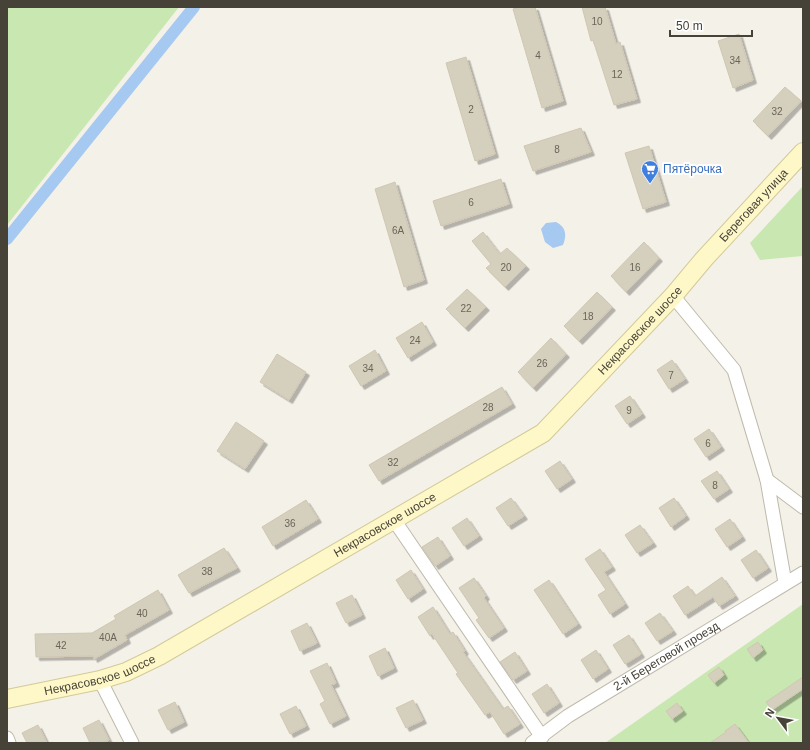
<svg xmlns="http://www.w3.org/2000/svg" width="810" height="750" font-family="Arial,sans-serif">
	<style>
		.green { fill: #c9e7b1 }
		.water { fill: #a5c9f0 }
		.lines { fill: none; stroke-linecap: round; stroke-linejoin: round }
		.canal { stroke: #a5c9f0; stroke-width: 12 }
		.building { fill: #d5cfbd; stroke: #d0c7b1; filter: url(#shadow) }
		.street-casing { stroke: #bfbaab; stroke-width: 15 }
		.secondary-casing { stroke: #d3ca99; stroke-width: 20 }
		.street { stroke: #fff; stroke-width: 13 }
		.secondary { stroke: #fef7c8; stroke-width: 18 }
		.labels { text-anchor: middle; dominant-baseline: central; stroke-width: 4; stroke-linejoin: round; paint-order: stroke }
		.number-label { font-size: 10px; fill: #6a6558 }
		.shop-label { font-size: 12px; fill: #366cbe; stroke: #fff; text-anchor: start }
		.street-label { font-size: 12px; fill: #474237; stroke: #fff }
	</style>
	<defs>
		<filter id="shadow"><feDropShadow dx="3.5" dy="3.5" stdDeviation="0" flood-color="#0004"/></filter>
	</defs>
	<rect width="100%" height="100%" fill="#f4f1e8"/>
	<g class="green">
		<polygon points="7,7 179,7 7,225"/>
		<polygon points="803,186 803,256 760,260 750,243"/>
		<polygon points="803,604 803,743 605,743"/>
	</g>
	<path class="water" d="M556,222C566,227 567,235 563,245L553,248L545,242L541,229L546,223Z"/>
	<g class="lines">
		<polyline class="canal" points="7,239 194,7"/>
	</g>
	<g class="building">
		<polygon points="520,7 535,7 563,101 542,108 513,9"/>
		<polygon points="582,7 605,7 616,44 620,42 637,99 614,105 593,40 591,41"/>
		<polygon points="739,34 753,80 733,88 718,41"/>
		<polygon points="466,57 495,154 475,161 446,63"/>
		<polygon points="785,87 801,101 768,136 753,121"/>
		<polygon points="581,128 591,152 533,171 524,146"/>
		<polygon points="649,146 666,202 643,209 625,153"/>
		<polygon points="501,179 509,204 441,226 433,201"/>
		<polygon points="395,182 424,280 404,287 375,189"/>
		<polygon points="483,232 500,254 507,248 526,266 505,287 486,268 491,264 472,241"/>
		<polygon points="644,242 659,258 626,292 611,276"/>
		<polygon points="467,289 486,307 465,328 446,309"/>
		<polygon points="597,292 612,307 579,341 564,326"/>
		<polygon points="422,322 433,342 408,358 396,338"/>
		<polygon points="551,338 566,354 533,388 518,372"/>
		<polygon points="375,350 386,371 361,386 349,366"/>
		<polygon points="277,354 306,372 289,400 260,382"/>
		<polygon points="672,360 685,379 669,389 657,370"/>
		<polygon points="502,387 512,404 379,481 369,465"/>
		<polygon points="630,396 642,414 627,424 615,406"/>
		<polygon points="236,422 264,441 245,469 217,451"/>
		<polygon points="709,429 721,447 706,457 694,439"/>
		<polygon points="560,461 572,479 557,489 545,471"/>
		<polygon points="717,471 729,489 714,499 701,481"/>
		<polygon points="511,498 524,516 508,526 496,508"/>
		<polygon points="674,498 686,516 671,527 659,508"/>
		<polygon points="306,500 318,519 273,546 262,527"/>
		<polygon points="467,518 479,536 464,546 452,528"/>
		<polygon points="730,519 742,537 727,547 715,529"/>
		<polygon points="640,525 653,543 637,553 625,535"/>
		<polygon points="438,537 450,556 435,566 422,547"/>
		<polygon points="224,548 237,568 189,593 178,575"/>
		<polygon points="600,549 612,567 604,572 625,604 610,614 598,595 606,590 585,559"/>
		<polygon points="756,550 768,568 753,578 741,560"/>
		<polygon points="411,570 423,589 408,599 396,580"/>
		<polygon points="722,577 735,596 719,606 713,597 685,615 673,596 688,586 695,596"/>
		<polygon points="474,578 486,596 484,598 504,628 489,638 476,620 479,618 459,588"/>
		<polygon points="549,580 578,624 563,634 534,590"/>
		<polygon points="158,590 169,610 125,635 127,640 94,659 93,656 36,657 35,634 92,633 116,619 114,616"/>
		<polygon points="352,595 362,615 346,623 336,603"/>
		<polygon points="433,607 450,634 453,632 465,651 463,652 503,709 508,706 520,724 504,734 490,712 485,715 456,674 458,673 432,634 430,636 418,617"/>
		<polygon points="660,613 673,631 657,641 645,623"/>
		<polygon points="307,623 317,643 300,651 291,631"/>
		<polygon points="629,635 641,654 625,664 613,645"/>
		<polygon points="758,642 763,650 753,658 747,649"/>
		<polygon points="385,648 394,668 378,676 369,656"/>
		<polygon points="596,650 608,669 593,679 581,660"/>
		<polygon points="515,652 527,671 513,680 500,662"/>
		<polygon points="327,663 336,683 331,685 346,716 330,724 320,704 325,701 310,671"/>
		<polygon points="719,667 724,675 714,683 708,675"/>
		<polygon points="803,677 803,689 772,710 766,702"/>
		<polygon points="547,684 559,703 544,713 532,694"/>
		<polygon points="413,700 423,720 406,728 396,708"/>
		<polygon points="175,702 184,722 168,730 158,710"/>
		<polygon points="677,703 683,711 672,719 666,711"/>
		<polygon points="296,706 306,726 290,734 280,714"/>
		<polygon points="99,720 109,740 103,743 90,743 83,728"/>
		<polygon points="735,724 749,743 710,743 726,732 725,731"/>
		<polygon points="38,725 47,743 27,743 22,733"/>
	</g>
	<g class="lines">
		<g class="street-casing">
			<g id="street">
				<polyline points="673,296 734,370 767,480 785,583"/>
				<polyline points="767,480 803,507"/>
				<polyline points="394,520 542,737"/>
				<polyline points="100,680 132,743"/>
				<polyline points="7,738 9,743"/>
				<path id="s1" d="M532,743L568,716L803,573"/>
			</g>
		</g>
		<g class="secondary-casing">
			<g id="secondary">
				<path id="s2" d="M7,699L100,680L126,672L159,656L543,433L673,296L704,259L803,152"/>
			</g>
		</g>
		<use href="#street" class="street"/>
		<use href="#secondary" class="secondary"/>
	</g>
	<defs>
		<g id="supermarket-pin" transform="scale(0.9)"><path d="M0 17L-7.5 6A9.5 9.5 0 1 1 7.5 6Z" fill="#3f7fe0" stroke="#fff"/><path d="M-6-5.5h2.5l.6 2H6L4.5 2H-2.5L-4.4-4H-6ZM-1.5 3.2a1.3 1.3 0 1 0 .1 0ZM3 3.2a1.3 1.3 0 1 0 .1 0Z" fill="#fff"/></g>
	</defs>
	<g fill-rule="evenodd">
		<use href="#supermarket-pin" x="650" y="169"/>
	</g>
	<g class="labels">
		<g class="number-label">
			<text x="597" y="21">10</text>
			<text x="538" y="55">4</text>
			<text x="735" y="60">34</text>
			<text x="617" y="74">12</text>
			<text x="471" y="109">2</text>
			<text x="777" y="111">32</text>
			<text x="557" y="149">8</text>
			<text x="471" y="202">6</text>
			<text x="398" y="230">6А</text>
			<text x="506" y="267">20</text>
			<text x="635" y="267">16</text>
			<text x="466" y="308">22</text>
			<text x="588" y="316">18</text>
			<text x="415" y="340">24</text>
			<text x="542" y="363">26</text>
			<text x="368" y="368">34</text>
			<text x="671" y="375">7</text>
			<text x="488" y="407">28</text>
			<text x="629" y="410">9</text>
			<text x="708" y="443">6</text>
			<text x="393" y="462">32</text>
			<text x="715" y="485">8</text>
			<text x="290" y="523">36</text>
			<text x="207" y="571">38</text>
			<text x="142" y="613">40</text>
			<text x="108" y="637">40А</text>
			<text x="61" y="645">42</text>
		</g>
		<g class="shop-label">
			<text x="663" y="169">Пятёрочка</text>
		</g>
		<g class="street-label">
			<text stroke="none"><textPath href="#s2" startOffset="913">Береговая улица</textPath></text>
			<text stroke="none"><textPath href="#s2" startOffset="744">Некрасовское шоссе</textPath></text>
			<text stroke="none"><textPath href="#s2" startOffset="420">Некрасовское шоссе</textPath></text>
			<text stroke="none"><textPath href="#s1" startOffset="160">2-й Береговой проезд</textPath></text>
			<text stroke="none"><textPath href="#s2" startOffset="96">Некрасовское шоссе</textPath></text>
		</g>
	</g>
	<rect width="810" height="750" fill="none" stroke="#474237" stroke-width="16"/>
	<g transform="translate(778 718) rotate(302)" stroke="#ffffff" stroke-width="3" paint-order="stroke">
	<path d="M0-3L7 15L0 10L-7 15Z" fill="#474237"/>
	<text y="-6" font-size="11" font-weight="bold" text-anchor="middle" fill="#474237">N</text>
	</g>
	<path d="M670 30v6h82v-6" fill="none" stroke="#474237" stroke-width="2"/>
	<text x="676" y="30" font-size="12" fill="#474237" stroke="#ffffff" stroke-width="3" paint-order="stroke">50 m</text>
</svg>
